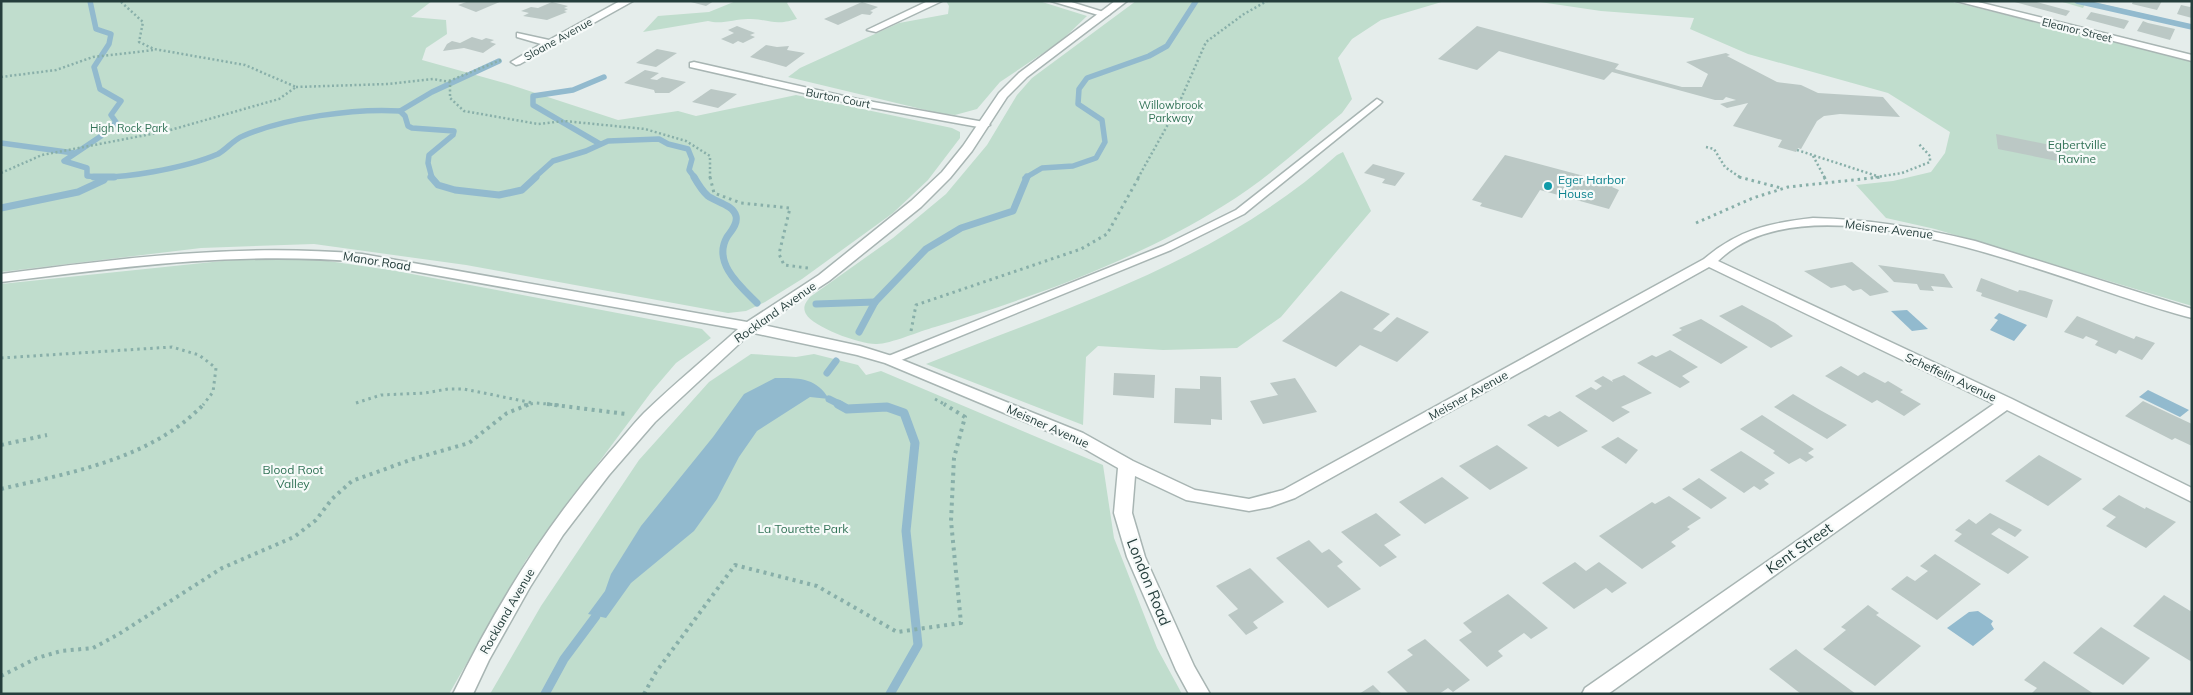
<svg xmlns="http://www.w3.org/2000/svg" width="2193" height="695" font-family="Mulish,sans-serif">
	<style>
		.green { fill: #c0ddcd }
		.water { fill: #92bace }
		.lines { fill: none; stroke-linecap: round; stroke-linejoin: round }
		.stream-far2 { stroke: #92bace; stroke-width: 5.5 }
		.stream-far1 { stroke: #92bace; stroke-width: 7 }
		.stream { stroke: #92bace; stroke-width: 9 }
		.building { fill: #bbc8c5 }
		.service-casing { stroke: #a8b5b3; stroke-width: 3 }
		.minor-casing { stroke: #a8b5b3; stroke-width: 3 }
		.tertiary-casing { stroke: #a8b5b3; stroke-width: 3 }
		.path-far2 { stroke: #88afa9; stroke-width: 2.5; stroke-dasharray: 2 2.5; stroke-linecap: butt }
		.path-far1 { stroke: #88afa9; stroke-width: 3; stroke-dasharray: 2.5 4; stroke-linecap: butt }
		.path { stroke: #88afa9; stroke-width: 4; stroke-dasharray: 3 4.5; stroke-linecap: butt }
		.service { fill: #fff; fill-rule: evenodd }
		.minor { fill: #fff; fill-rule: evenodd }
		.tertiary { fill: #fff; fill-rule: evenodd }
		.culture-dot { fill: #0f9aa8; stroke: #f6faf9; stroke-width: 2 }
		.labels { text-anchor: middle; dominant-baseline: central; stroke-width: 4.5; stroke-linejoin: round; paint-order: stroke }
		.far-street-label { font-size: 11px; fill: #253e3c; stroke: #f6faf9 }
		.far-park-label { font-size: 11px; fill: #327357; stroke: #f6faf9 }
		.park-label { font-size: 12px; fill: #327357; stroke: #f6faf9 }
		.culture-label { font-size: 12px; fill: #0d838f; stroke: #f6faf9; text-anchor: start }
		.street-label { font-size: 12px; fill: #253e3c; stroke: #f6faf9 }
		.near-street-label { font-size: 15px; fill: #253e3c; stroke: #f6faf9 }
	</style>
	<rect width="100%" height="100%" fill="#e5edeb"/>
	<g class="green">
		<polygon points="1,1 432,1 411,17 446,20 447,34 426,48 422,60 508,84 618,120 678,111 696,116 796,95 952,128 960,132 960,138 928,180 893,213 802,279 765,302 746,311 728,313 466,265 314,244 201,248 1,272"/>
		<path d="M736,1H789L787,3L797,19C773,26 773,20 751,19C736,18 723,25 708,21L643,32L658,16L709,12Z"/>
		<polygon points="946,1 1039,1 1087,16 1061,41 1000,82 977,109 955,115 938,113 788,77 800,68 899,23 948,14 949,6"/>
		<path d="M1136,1H1445L1381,20L1352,39L1338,58L1352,99L1342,113C1303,145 1266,180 1223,206C1137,260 1031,298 935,327C920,331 890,344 877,344C861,345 813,327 806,314C802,307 806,302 810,297L893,238L946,194L987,145L1017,95L1032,78Z"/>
		<polygon points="1533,1 1949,1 2192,61 2192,306 1935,229 1886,218 1856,185 1893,181 1931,172 1945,153 1950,132 1888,93 1748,54 1690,29 1694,18 1601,11"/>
		<polygon points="2059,1 2089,1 2192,25 2192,29 2085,4 2083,8"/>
		<path d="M1343,152L1371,211L1281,317L1237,348L1163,350L1098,346L1086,357L1083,425L926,364C1071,306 1219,261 1337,155Z"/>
		<polygon points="301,257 396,271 702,329 711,338 676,363 652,391 526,560 449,694 1,694 1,284 251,258"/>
		<polygon points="751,354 796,357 814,354 858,365 866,375 881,371 1103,465 1114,538 1157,648 1182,694 490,694 541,606 639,460 709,382"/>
	</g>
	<g class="water">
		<polygon points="1907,310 1928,329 1912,331 1891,311"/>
		<polygon points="1999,313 2027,325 2014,341 1990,330 1998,320 1994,318"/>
		<path d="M775,378C798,378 816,377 829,399L810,397L757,431L739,457L717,499L694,531L631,583L606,618L588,614L605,591L611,574L641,526L713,437L744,394Z"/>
		<polygon points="2148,390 2189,410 2180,417 2139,397"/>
		<polygon points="1978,611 1993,621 1991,624 1994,629 1973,646 1947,628 1969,612"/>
	</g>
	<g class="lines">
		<g class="stream-far2">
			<path d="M90,1L96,29L111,34L109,44L94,67L100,89L121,101L111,115L116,122L110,130L64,161L87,168V176C119,181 188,167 218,154C227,149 233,140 243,136C285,118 354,108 400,111L405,116L408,126L412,128L454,131L453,135L429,155L428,163L432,178"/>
			<polyline points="2077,1 2192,27"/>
			<polyline points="400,111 432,92 499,61"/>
			<polyline points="1,143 74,153"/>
			<polyline points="600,144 533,105 533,96 573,90 604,77"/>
			<polyline points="534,178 553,161 586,151 608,141 659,139 668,144 688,149 692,159 689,170 695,178"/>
			<polyline points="1025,178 1042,168 1073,166 1096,158 1105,142 1102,120 1078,104 1079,89 1087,78 1149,56 1167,46 1196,1"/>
		</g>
		<g class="stream-far1">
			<polyline points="94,177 114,177"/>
			<polyline points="431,177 438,185 455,190 499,195 522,190 536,177"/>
			<path d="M694,177C698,184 702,191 708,196C716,202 733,205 736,216C738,224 731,231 727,237C712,263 741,287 757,303"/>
			<polyline points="1,208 78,192 104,180"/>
			<polyline points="816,304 875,302"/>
			<polyline points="859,332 875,302 926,249 961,228 1013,211 1027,177"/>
			<polyline points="827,373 836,361"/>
			<polyline points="829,399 841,405"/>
		</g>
		<g class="stream">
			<polyline points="838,404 847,409 887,407 904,413 915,443 906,531 918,645 890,694"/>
			<polyline points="545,694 564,659 596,616"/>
		</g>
	</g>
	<g class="building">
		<polygon points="469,1 502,1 476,12 458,5"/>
		<polygon points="687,1 714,1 706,6"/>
		<polygon points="2011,1 2033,1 2070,11 2066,16"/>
		<polygon points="2133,1 2162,1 2157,10 2132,4"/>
		<polygon points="552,2 568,6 564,8 568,9 564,11 567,12 547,20 523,16 529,13 521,11 531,7 538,8"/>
		<polygon points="862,2 878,7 870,11 873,12 870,15 862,14 838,25 824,19"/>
		<polygon points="2181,5 2190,7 2192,5 2192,18 2177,14"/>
		<polygon points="2091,12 2126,20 2129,21 2124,29 2086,19"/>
		<polygon points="2143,21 2148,23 2175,29 2170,40 2137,31"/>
		<polygon points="737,26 755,33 750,35 755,37 743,43 738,41 733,44 721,39 734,33 728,30"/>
		<polygon points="1477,26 1619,64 1615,69 1682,87 1702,87 1708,74 1686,62 1726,53 1730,55 1727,56 1777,82 1801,85 1818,93 1883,97 1900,117 1840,114 1824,116 1817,121 1801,149 1798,148 1796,152 1778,147 1782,140 1733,126 1748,103 1727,108 1720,104 1736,100 1726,97 1723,100 1715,100 1612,72 1604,80 1499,51 1477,70 1438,59"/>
		<polygon points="472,37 482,40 486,38 494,40 490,42 496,44 483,53 464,48 443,51 447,44 452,41 460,43"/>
		<polygon points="766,45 777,47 789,46 787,50 805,53 786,67 750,57"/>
		<polygon points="657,49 677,53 656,67 636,63"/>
		<polygon points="645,70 659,73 650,79 657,80 662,77 686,82 669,93 655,93 654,90 624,83"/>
		<polygon points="711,89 737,94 718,108 692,102"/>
		<polygon points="1996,134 2065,148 2067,163 1998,149"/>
		<polygon points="1505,155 1614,184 1612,187 1619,190 1609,209 1540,190 1522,218 1480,206 1482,203 1472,200"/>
		<polygon points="1373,164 1405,173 1395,186 1382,183 1385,179 1364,173"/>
		<polygon points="1852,262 1889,292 1870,296 1861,289 1853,291 1845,285 1831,288 1804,271"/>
		<polygon points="1878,265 1944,274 1953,288 1931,286 1934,291 1920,290 1917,284 1894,282"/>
		<polygon points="1981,278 2018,292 2019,290 2025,291 2053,300 2047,318 1981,296 1982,293 1976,291"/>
		<polygon points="1341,291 1390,314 1373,329 1381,332 1397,317 1429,332 1397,362 1360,345 1336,367 1282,341"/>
		<polygon points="1742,305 1775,323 1793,336 1771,348 1719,316"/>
		<polygon points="2077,316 2134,339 2136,336 2155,343 2142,360 2119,350 2116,354 2095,345 2098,341 2086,336 2083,339 2064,332"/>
		<polygon points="1701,319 1748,347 1721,364 1672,335 1682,330 1679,328"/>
		<polygon points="1670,350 1698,367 1682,376 1690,382 1680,388 1637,363 1652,355 1656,357"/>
		<polygon points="1841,366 1858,376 1864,372 1885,383 1888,381 1903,390 1900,392 1921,404 1904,416 1877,400 1872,403 1825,376"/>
		<polygon points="1114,373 1155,375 1154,398 1113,395"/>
		<polygon points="1624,375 1652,393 1621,407 1630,412 1613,422 1575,396 1591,387 1596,390 1602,386 1594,381 1603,376 1613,382 1612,380"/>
		<polygon points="1200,376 1221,377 1222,420 1211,419 1211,425 1174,423 1175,388 1200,389"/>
		<polygon points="1295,378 1317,412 1263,424 1250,401 1278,395 1270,383"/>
		<polygon points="1793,394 1820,410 1847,425 1827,439 1774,407"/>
		<polygon points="2143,401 2192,424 2192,446 2175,438 2172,440 2125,416"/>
		<polygon points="1560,411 1588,431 1558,447 1527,425 1545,415 1549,417"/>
		<polygon points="1762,415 1814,449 1808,453 1814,457 1806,462 1800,458 1789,464 1773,453 1775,451 1740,429"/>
		<polygon points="1618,437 1638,450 1626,464 1601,447"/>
		<polygon points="1497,445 1528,468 1490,490 1459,466"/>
		<polygon points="1741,451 1775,473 1764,480 1769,484 1760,490 1754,486 1744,493 1710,470"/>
		<polygon points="2039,455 2082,479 2048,506 2005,481"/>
		<polygon points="1442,477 1469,498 1425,524 1399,502"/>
		<polygon points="1699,478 1727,498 1711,509 1682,489"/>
		<polygon points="2119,495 2145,509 2146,507 2176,522 2146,548 2106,526 2116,517 2102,509"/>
		<polygon points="1669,496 1701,518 1687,527 1690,529 1671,542 1676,546 1642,569 1599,536 1652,502 1655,504"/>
		<polygon points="1376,513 1401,535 1384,545 1397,557 1380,567 1341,532"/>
		<polygon points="1990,513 2022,530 2015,537 1999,528 1991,534 2029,557 2008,574 1954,541 1962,534 1955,530 1969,519 1976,524"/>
		<polygon points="1309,540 1322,553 1329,549 1343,562 1337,566 1361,589 1328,608 1276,558"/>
		<polygon points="1935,554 1981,584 1937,620 1891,589 1907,576 1915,581 1928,571 1920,566"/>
		<polygon points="1575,562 1586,571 1599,562 1627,583 1612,593 1606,588 1574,609 1542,583"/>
		<polygon points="1250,568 1284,602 1253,622 1258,628 1246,635 1228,615 1238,609 1216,586"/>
		<polygon points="1508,594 1548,628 1531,639 1524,633 1498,651 1503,656 1487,667 1459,640 1472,632 1463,623"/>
		<polygon points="2164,595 2192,612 2192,662 2133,626"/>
		<polygon points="1868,605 1879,613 1876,615 1921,646 1875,686 1823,649 1846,630 1841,627"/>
		<polygon points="2101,627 2150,658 2123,685 2073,653"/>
		<polygon points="1425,639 1470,680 1453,692 1448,688 1439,694 1409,694 1387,672 1413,655 1407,650"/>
		<polygon points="1796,649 1802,654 1856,694 1801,694 1769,669"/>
		<polygon points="2044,661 2094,694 2031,694 2037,688 2024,680"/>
		<polygon points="1373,685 1382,694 1359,694"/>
	</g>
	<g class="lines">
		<g class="service-casing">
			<polygon id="service" points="1377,99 1382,102 1380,104 1244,214 1171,250 894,363 886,363 884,360 886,357 1163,246 1236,210"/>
		</g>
		<g class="minor-casing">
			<g id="minor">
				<polygon points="620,1 633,1 520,64 516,65 511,62 541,44 517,37 517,33 549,40"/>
				<polygon points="928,1 942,1 876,32 867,30"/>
				<polygon points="1051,1 1068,1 1110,14 1105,17"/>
				<polygon points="1956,1 1974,1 2192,55 2192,61"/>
				<polygon points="694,62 857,99 984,122 990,125 984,128 857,105 690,67 690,63"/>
				<path d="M1813,218C1868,219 1921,228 1975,241L2192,309V318C2078,290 1817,165 1718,261L2012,399L2192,488V502L2007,410L1608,694H1582L1585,688L1994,404L1709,267L1295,498L1270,507L1249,511L1186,500L1135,476L1132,513L1145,557L1194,666L1210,694H1189L1176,670L1127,557L1114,513L1118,468L1071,441L885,363L857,355L749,332L742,327L749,322L860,346L895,357L1083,433L1133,461L1195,490L1249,499L1283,490L1704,259C1738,230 1769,223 1813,218Z"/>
			</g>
		</g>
		<g class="tertiary-casing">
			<path id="tertiary" d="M1115,1H1127L1027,77L1007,97L972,151L950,178L921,207L829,281L754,330L655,422L609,475L563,535L530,587L489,660L473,694H453C495,607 546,525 609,453C621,440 632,425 644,413C674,384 707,357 738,329L362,262C239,251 123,267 1,282V274C123,258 239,243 362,254L747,322L819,275L911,201L942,172L963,146L999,93L1019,73Z"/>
		</g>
		<g class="path-far2">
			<polyline points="1,77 56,70 93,57 154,50"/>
			<polyline points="449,81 501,60"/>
			<polyline points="296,87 388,84 433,79 450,82 450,98 464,111 538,124 564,121 645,129 686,141 710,156 710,178"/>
			<polyline points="1706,147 1714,149 1725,167 1741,178"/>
			<polyline points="1797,150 1877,176"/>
			<polyline points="1813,156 1825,178"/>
			<polyline points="1,173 42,155 167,131 279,99 296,87 245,65 154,49 139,42 143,22 120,1"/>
			<polyline points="1138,178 1176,110 1206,42 1244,14 1267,1"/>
			<polyline points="1871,178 1902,173 1930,162 1930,156 1919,144"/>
		</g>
		<g class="path-far1">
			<polyline points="710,177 714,193 741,203 790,208 779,254 784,265 808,268"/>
			<polyline points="1739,177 1781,188"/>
			<polyline points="1824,177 1827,182"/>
			<polyline points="1696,223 1753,198 1788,187 1881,177"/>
			<polyline points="911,331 916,305 1081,249 1107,234 1139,177"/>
			<polyline points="1,358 172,347 199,355 216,368 213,392 203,405"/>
			<polyline points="935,399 946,405"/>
			<polyline points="356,403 381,395 425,393 448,389 464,389 533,403"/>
			<polyline points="524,405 536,403 559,405"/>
		</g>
		<g class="path">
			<polyline points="547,404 626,414"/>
			<polyline points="1,445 47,435"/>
			<path d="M1,489C73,472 151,459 204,404"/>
			<polyline points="1,676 37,658 61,651 93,648 119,634 222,568 294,537 316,520 332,499 352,481 413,459 469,443 507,413 530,404"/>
			<polyline points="644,694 656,672 735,565 817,586 897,632 961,623 951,521 954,458 965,417 944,404"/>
		</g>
		<use href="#service" class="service"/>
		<use href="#minor" class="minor"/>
		<use href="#tertiary" class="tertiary"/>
	</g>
	<circle class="culture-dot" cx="1548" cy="186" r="5"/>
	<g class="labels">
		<g class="far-street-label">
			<text transform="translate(2077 30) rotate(14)">Eleanor Street</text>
			<text transform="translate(558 39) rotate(-29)">Sloane Avenue</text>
			<text transform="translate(838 98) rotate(11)">Burton Court</text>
		</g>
		<g class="far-park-label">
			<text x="1171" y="105">Willowbrook<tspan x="1171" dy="13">Parkway</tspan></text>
			<text x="129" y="128">High Rock Park</text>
		</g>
		<g class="park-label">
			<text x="2077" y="144">Egbertville<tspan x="2077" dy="14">Ravine</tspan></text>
			<text x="293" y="469">Blood Root<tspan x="293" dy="14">Valley</tspan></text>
			<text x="803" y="528">La Tourette Park</text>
		</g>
		<g class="culture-label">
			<text x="1558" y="179">Eger Harbor<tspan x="1558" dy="14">House</tspan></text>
		</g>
		<g class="street-label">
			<text transform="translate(1889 229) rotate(7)">Meisner Avenue</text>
			<text transform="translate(377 261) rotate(9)">Manor Road</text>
			<text transform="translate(775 312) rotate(-35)">Rockland Avenue</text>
			<text transform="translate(1951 377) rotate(25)">Scheffelin Avenue</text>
			<text transform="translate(1468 395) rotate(-29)">Meisner Avenue</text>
			<text transform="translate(1048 426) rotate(24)">Meisner Avenue</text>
			<text transform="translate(507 611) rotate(-60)">Rockland Avenue</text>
		</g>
		<g class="near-street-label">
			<text transform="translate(1799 548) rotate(-35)">Kent Street</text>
			<text transform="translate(1149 582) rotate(68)">London Road</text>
		</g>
	</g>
	<rect width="2193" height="695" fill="none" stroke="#253e3c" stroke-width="5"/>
</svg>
